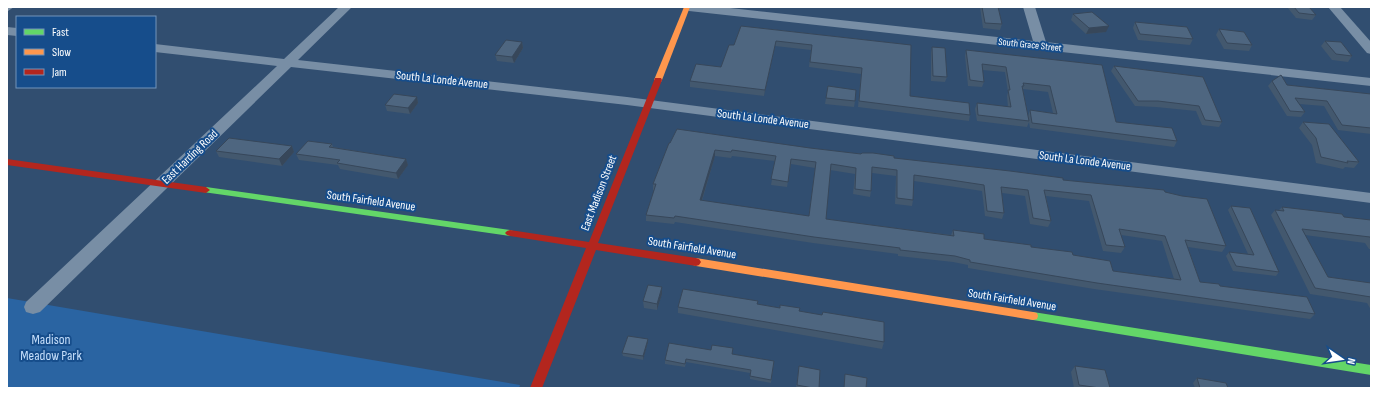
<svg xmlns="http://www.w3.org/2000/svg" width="1378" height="395" font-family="'Sofia Sans Condensed',sans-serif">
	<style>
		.green { fill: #2a64a2 }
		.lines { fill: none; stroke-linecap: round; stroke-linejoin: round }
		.street { fill: #788ea5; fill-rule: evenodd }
		.fast { fill: #63d668; fill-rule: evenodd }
		.slow { fill: #ff974d; fill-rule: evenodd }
		.jam { fill: #b3261e; fill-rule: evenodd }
		.wall { fill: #43586e; fill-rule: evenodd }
		.shaded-wall { fill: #37475a }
		.building { fill: #4e6680; stroke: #37475a; fill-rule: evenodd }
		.labels { text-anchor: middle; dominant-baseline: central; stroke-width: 4; stroke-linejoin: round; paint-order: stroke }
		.far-street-label { font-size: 10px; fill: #fff; stroke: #164d8b }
		.street-label { font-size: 12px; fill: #fff; stroke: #164d8b }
		.near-park-label { font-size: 14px; fill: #c6dffb; stroke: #164d8b }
	</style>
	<rect width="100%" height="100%" fill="#314e70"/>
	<polygon class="green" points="7,298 520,385 519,388 7,388"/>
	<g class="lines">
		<g class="street">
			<polygon points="7,7 14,7 8,11"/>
			<polygon points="339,7 352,7 298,60 627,97 1371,193 1371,203 627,105 291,67 40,312 33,314 26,312 24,307 26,302 277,66 155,52 155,44 284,59"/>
			<polygon points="683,7 721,7 1033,41 1023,7 1035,7 1046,42 1371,78 1371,86 689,11"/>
			<polygon points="1328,7 1340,7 1371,42 1371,54 1367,53"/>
			<polygon points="7,27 17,28 17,36 7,35"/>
		</g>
		<g class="fast">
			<polygon points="206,187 510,230 513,231 515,233 513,235 510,236 203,192 202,190 203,188"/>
			<polygon points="1033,312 1371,365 1371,375 1033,320 1029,319 1028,316 1029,313"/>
		</g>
		<g class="slow">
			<polygon points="684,7 690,7 662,80 661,82 655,82 654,80"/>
			<polygon points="696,258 1033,312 1037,313 1038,316 1037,319 1033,320 696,266 693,265 691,262 693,259"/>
		</g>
		<g class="jam">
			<polygon points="655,78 661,78 662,80 598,243 696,258 699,259 701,262 699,265 696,266 596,250 542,388 530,388 586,248 510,236 507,235 505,233 507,231 510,230 589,242"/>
			<polygon points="7,159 206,187 210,190 206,193 7,165"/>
		</g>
	</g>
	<g class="wall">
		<polygon points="980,7 998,7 1002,24 1000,30 983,28"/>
		<polygon points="1287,7 1309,7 1316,15 1312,20 1296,18"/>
		<polygon points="1073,14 1106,32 1086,34 1071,20"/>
		<polygon points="1135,22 1193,39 1190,45 1138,40 1133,28"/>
		<polygon points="741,26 911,45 910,96 970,115 969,121 858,107 861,74 809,67 811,50 775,46 764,96 690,87 690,81 721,67 734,45"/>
		<polygon points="1219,29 1252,45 1249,51 1224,49 1216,35"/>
		<polygon points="1325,41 1352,56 1348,62 1332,60 1321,46"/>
		<polygon points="522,42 523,48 514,63 497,61 495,55"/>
		<polygon points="932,47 947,77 945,82 931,81 931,52"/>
		<path d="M966,50L1102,65L1116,122L1177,141L1174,147L1030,128L1029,122L1027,127L977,121L975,109L977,103L1008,107L1007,96L1008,92L1005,72L982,70L984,82L982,87L968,86L965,56ZM1023,89L1048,92L1053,113L1030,110L1028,116Z"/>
		<polygon points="1114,66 1203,77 1222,122 1219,127 1202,125 1196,111 1156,107 1135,106 1111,71"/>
		<polygon points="1272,81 1287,85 1371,94 1371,134 1338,130 1324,106 1299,104 1305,112 1301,117 1287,116 1268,86"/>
		<polygon points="828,86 855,101 854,107 825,104"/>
		<polygon points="417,97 418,103 410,114 387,111 385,105"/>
		<polygon points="1303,122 1359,162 1354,168 1345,167 1343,169 1316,163 1312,145 1299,128"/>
		<path d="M669,143L810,148L861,154L894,158L1063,180L1165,192L1226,246L1222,252L1188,247L1200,282L1220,286L1315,314L1310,319L1094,289L968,268V265L953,262L898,256V254L813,243L675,222L674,224L646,221V215L654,190H653V184ZM715,156L731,158L732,156L775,161L771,185L787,187L791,164L815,168L809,216L702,201ZM830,170L855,174L853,194L870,197L871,191L872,173L896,176L895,204L912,206L913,200L914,181L949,186L982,191L985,216L1002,219L1004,213L1002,193L1025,196L1030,224L1048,227L1051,221L1046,196L1089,201L1103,251L1121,253L1125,247L1121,235L1162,241L1174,279L1113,271L1073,255L1031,247L984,239L953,230L951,235L826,219Z"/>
		<polygon points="332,144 333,147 406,159 408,165 398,179 340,169 338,165 299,160 296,154"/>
		<polygon points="292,146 294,152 282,166 219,157 216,151"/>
		<polygon points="1231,206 1279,272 1276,276 1233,271 1226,256 1229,252 1248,254 1228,210"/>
		<polygon points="1282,207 1344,217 1371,220 1371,249 1369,249 1365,243 1305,235 1328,277 1371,283 1371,310 1367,303 1310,294 1271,215 1275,210 1279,210"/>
		<polygon points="662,294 657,310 644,308 643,301"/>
		<polygon points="757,304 799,311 884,342 882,349 678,313 678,307"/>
		<polygon points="648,342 643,360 623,356 622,353"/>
		<polygon points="732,354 774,361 771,383 750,379 750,373 686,362 685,367 665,364 665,360"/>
		<polygon points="799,366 819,388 796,388"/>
		<polygon points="1075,366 1110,388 1074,388 1071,372"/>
		<polygon points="1197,378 1228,388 1195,388 1193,383"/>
	</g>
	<g class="shaded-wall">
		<polygon points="1109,26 1106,32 1086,34 1089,28"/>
		<polygon points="776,41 775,46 764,96 765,90"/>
		<polygon points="522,42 523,48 514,63 512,57"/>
		<polygon points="417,97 418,103 410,114 408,108"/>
		<polygon points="292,146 294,152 282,166 279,159"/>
		<polygon points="715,150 715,156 700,206 700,200"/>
		<polygon points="406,159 408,165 398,179 396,173"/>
		<polygon points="662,287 662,294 657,310 657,304"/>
		<polygon points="648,339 648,342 643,360 643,356"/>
	</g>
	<g class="building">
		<polygon points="982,7 998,7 1002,24 985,23"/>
		<polygon points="1294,7 1309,7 1316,15 1299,13"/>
		<polygon points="1092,12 1109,26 1089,28 1073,14"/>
		<polygon points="1135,22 1187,27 1193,39 1140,34"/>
		<polygon points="741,26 911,45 910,96 969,103 970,115 859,101 862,68 810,62 812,45 776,41 765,90 690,81 696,64 721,67 729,45 734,45"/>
		<polygon points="1219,29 1244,32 1252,45 1227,43"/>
		<polygon points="506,40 522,42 512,57 495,55"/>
		<polygon points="1325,41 1341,42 1352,56 1336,54"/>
		<polygon points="932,47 945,48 947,77 933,76"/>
		<polygon points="966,50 1102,65 1116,122 1172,128 1177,141 1032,123 1030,110 1057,114 1050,86 1023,83 1024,86 1022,86 1029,121 978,115 977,103 1011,107 1008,90 1010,90 1006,67 982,64 984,82 970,80"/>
		<polygon points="1114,66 1203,77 1222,122 1205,120 1199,106 1158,101 1138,101"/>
		<polygon points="1281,75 1287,85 1371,94 1371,128 1342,125 1327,101 1295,98 1305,112 1290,111 1272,81"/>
		<polygon points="828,86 856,90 855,101 826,98"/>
		<polygon points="394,94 417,97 408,108 385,105"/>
		<polygon points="1303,122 1329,124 1359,162 1347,161 1348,163 1321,157 1316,138"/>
		<path d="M677,129L810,148L861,154L862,153H873L894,156V158L1010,171L1063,178V180L1164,190L1165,192L1182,196L1207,199L1226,246L1185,240L1200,282L1219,284L1220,286L1307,297L1315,314L1097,283L970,262V260L955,256L900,250V248L814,237L675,216L674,218L646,215L656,184H653L669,143H670ZM715,150L731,152L732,150L776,156L771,179L788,182L791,159L816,162L809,216L700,200ZM831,164L856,168L855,189L871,191L872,167L897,170V198L913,200L914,175L951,180L984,185L987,211L1004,213L1001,187L1028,190L1033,218L1051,221L1044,190L1091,195L1106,245L1125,247L1119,229L1165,236L1181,280L1113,271L1110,261L1073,255L1072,252L1031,247V245L984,239V234L953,230L954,236L826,219Z"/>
		<polygon points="229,138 292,146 279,159 216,151"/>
		<polygon points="308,141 332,144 329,147 406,159 396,173 337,163 340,160 296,154"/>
		<polygon points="1231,206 1250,208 1279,272 1236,266 1229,252 1254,255"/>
		<polygon points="1282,207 1342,214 1344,217 1371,220 1371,239 1370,237 1302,229 1328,277 1371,283 1371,297 1315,288 1275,210 1284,211"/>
		<polygon points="648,285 662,287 657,304 643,301"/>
		<polygon points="683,289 758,301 757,304 780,308 780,305 800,308 799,311 822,315 823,312 884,322 884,342 678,307"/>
		<polygon points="628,336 648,339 643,356 622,353"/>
		<polygon points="669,343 711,350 712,345 733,348 732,354 774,361 771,380 750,376 751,370 686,359 685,364 665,360"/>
		<polygon points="799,366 820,370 819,388 813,388 797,385"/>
		<polygon points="1075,366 1105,370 1110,388 1100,388 1079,385"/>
		<polygon points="845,374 867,378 866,388 844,388"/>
		<polygon points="1197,378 1226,383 1228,388 1200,388"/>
	</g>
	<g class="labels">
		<g class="far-street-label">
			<text transform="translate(1030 45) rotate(6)">South Grace Street</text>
		</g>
		<g class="street-label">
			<text transform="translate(442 80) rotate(6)">South La Londe Avenue</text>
			<text transform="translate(763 119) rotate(7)">South La Londe Avenue</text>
			<text transform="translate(190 157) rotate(-44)">East Harding Road</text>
			<text transform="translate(1085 161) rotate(7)">South La Londe Avenue</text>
			<text transform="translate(599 193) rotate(-69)">East Madison Street</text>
			<text transform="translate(371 201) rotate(8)">South Fairfield Avenue</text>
			<text transform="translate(692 248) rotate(9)">South Fairfield Avenue</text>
			<text transform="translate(1012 300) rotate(9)">South Fairfield Avenue</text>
		</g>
		<g class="near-park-label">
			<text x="51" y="339">Madison<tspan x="51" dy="16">Meadow Park</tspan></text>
		</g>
	</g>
	<rect width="1378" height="395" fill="none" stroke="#ffffff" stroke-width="16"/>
	<rect x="16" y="16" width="140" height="72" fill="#164d8b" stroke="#7394b9"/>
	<rect x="24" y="29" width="20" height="6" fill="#63d668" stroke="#7394b9"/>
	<text x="52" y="36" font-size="12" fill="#ffffff">Fast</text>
	<rect x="24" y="49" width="20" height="6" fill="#ff974d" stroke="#7394b9"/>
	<text x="52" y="56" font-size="12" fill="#ffffff">Slow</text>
	<rect x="24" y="69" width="20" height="6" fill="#b3261e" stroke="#7394b9"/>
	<text x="52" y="76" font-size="12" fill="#ffffff">Jam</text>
	<g transform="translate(1342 359) rotate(103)" stroke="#164d8b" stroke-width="3" paint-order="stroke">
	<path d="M0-3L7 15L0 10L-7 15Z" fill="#ffffff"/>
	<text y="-6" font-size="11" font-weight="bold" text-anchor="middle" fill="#ffffff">N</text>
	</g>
</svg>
